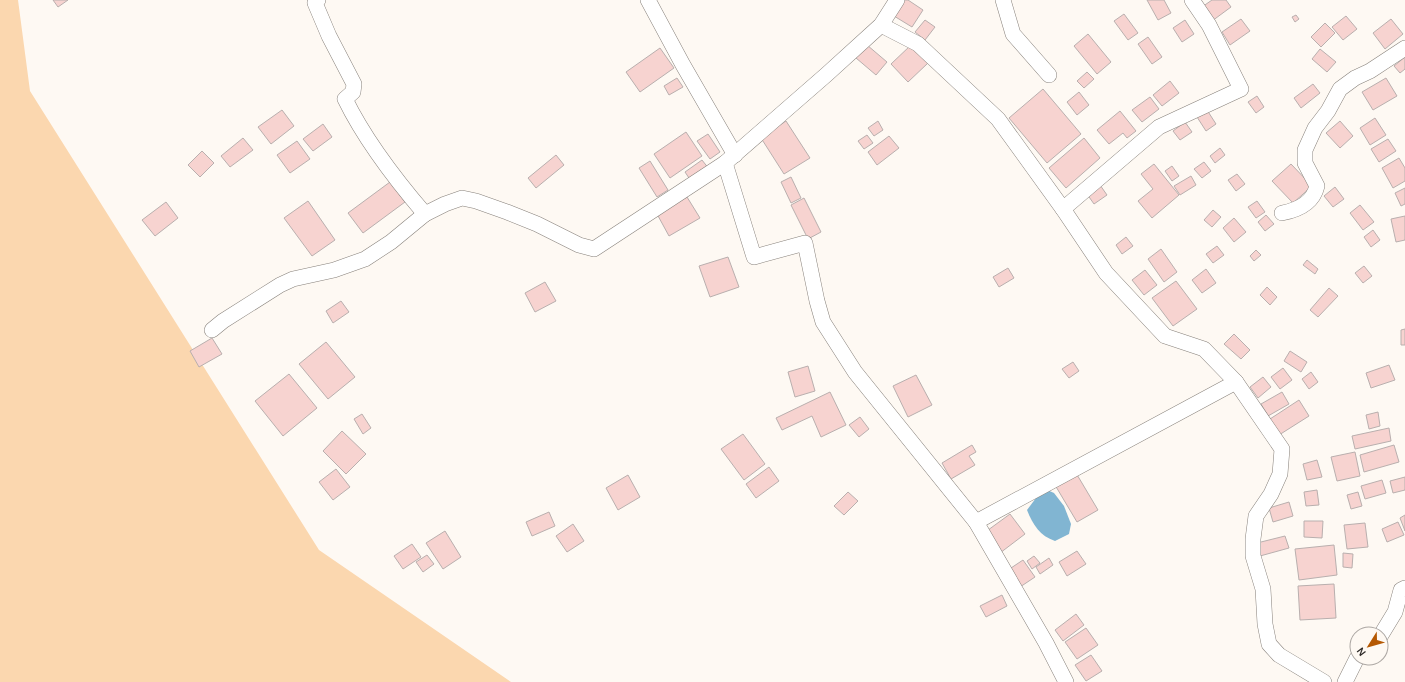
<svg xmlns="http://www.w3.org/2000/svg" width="1405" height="682" font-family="Karla,sans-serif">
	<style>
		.green { fill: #fbd7af }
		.water { fill: #81b5d2 }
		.building { fill: #f7d3d0; stroke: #b9afae }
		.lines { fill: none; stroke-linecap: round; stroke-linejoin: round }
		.minor-casing { stroke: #87817b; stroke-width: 16 }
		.minor { stroke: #fff; stroke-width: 15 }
	</style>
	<rect width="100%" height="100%" fill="#fef9f3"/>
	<polygon class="green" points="0,0 18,0 30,91 319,550 511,682 0,682"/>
	<path class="water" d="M1045,489L1054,493L1064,506L1071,524L1069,534L1055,541C1040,536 1033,525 1027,510L1036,498Z"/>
	<g class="building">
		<polygon points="53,0 68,0 58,7"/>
		<polygon points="904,0 908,0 923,10 912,27 894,16"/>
		<polygon points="1147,0 1164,0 1171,13 1158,20"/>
		<polygon points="1212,0 1226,0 1231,7 1212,21 1202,7"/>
		<polygon points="1124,14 1138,33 1128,40 1114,21"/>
		<polygon points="1296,15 1299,19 1295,22 1292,17"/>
		<polygon points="1346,16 1357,29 1343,40 1332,27"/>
		<polygon points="1241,19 1250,31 1230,45 1222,32"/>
		<polygon points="1391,19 1403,34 1385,49 1373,33"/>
		<polygon points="925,20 935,27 925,40 915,32"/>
		<polygon points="1185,20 1194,34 1182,42 1173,28"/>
		<polygon points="1325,23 1335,33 1321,47 1311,37"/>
		<polygon points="1088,34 1111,62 1097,74 1074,46"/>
		<polygon points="1148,37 1162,57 1152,64 1138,44"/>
		<polygon points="867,45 887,62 876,75 856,58"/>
		<polygon points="911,45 928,63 908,82 891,64"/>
		<polygon points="660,48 674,68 640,92 626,72"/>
		<polygon points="1320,49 1336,62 1327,72 1312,59"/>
		<polygon points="1405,57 1405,69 1400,73 1394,66"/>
		<polygon points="1087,72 1094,79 1084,88 1077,81"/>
		<polygon points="677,78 683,87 669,95 664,86"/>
		<polygon points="1386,78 1397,96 1373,110 1362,92"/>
		<polygon points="1170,81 1179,93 1162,106 1153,95"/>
		<polygon points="1313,84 1320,93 1301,108 1294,98"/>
		<polygon points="1043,89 1081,134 1047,163 1009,118"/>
		<polygon points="1079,92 1089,105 1077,115 1067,102"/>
		<polygon points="1257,96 1264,107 1256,113 1248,102"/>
		<polygon points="1150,97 1159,109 1142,122 1132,110"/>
		<polygon points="282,110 294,126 271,144 258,127"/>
		<polygon points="1207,110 1216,124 1206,131 1197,117"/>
		<polygon points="1120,111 1136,131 1127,138 1123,133 1109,144 1097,130"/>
		<polygon points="1375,118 1386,135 1370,145 1360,128"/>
		<polygon points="786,121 810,158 784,174 761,138"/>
		<polygon points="878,121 883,130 874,136 868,128"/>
		<polygon points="1340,121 1353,136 1340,148 1326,133"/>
		<polygon points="1185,122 1192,132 1180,140 1173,131"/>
		<polygon points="323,124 332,137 313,151 303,139"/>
		<polygon points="686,132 702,156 670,178 654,154"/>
		<polygon points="708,134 720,152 710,159 697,141"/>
		<polygon points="867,135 873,143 864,149 858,141"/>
		<polygon points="889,136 899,148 877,165 868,152"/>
		<polygon points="243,138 253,150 230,167 221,156"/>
		<polygon points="1084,138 1100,158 1066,188 1049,168"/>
		<polygon points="1388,139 1396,151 1379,162 1371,149"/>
		<polygon points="297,141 310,159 290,173 277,155"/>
		<polygon points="1220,148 1225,155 1215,163 1210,156"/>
		<polygon points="202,151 214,163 200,177 188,165"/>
		<polygon points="556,155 564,165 536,188 528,178"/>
		<polygon points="1399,158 1405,168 1405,181 1393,188 1382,168"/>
		<polygon points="702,160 709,169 691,181 685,172"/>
		<polygon points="650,161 668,190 657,197 639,168"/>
		<polygon points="1204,162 1211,171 1202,178 1194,169"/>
		<polygon points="1154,164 1179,195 1152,218 1138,201 1153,189 1141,174"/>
		<polygon points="1291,164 1312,186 1293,203 1272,181"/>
		<polygon points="1172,166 1179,176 1172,181 1165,171"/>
		<polygon points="1237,174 1245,184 1236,191 1228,180"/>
		<polygon points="1191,176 1196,185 1180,195 1174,186"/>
		<polygon points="791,177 801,198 791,203 781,182"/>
		<polygon points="390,182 405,202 363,233 348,213"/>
		<polygon points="1100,185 1107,195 1094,204 1087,194"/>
		<polygon points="1335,187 1344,199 1333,207 1324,196"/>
		<polygon points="1405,188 1405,204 1401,206 1395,193"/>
		<polygon points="687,197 700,218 669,236 657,214"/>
		<polygon points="804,198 821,232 808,239 791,205"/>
		<polygon points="308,201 335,240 312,256 284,218"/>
		<polygon points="1257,201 1265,212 1256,218 1248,207"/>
		<polygon points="166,202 178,218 155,236 142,220"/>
		<polygon points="1360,205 1374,222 1363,230 1350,213"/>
		<polygon points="1213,210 1221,217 1212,227 1204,220"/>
		<polygon points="1266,215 1274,224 1265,231 1258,222"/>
		<polygon points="1405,216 1405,240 1396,242 1391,219"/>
		<polygon points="1234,218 1246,232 1234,242 1223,228"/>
		<polygon points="1373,230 1380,240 1371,247 1364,237"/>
		<polygon points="1126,237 1133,246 1122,254 1116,245"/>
		<polygon points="1217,246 1224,255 1213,263 1206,254"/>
		<polygon points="1161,249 1177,272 1164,282 1148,259"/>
		<polygon points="1256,250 1261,255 1254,261 1250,256"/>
		<polygon points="728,257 739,287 710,297 699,266"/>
		<polygon points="1307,260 1318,269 1315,274 1303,265"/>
		<polygon points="1364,266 1372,276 1363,283 1355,273"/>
		<polygon points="1008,268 1014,278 999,287 993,277"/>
		<polygon points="1206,269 1216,283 1202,293 1192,280"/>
		<polygon points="1145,270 1157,285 1144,295 1132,280"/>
		<polygon points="1176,281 1197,309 1173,326 1152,298"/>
		<polygon points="545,282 556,301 535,312 525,293"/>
		<polygon points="1267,287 1277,297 1270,305 1260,295"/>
		<polygon points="1329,288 1338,296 1318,317 1310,310"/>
		<polygon points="341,301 349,312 333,323 326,311"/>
		<polygon points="1405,329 1405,345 1401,345 1401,330"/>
		<polygon points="1234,334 1250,350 1241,359 1224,344"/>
		<polygon points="212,338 222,354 199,367 190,351"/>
		<polygon points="326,342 355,377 328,399 299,364"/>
		<polygon points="1290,351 1307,362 1301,372 1284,361"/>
		<polygon points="1073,362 1079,371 1069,378 1062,369"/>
		<polygon points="1389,365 1395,380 1371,388 1366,373"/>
		<polygon points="808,366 815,391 795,397 788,372"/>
		<polygon points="1283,368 1292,380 1280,389 1271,377"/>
		<polygon points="1311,372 1318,382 1309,389 1302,379"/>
		<polygon points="289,374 317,408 283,436 255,401"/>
		<polygon points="916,375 932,405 908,417 893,386"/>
		<polygon points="1263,377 1271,387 1258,398 1250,387"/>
		<polygon points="830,392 846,425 821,437 812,416 782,430 776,418"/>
		<polygon points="1282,392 1289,404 1268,416 1261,404"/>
		<polygon points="1299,400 1309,416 1279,435 1270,419"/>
		<polygon points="1378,412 1380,426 1369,429 1366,415"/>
		<polygon points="362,414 371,428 363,434 354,419"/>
		<polygon points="860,417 869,429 859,437 849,425"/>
		<polygon points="1389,428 1391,441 1355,449 1352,436"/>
		<polygon points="342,431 366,454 346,474 323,451"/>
		<polygon points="743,434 765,464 744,480 721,449"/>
		<polygon points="972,445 976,452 969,456 975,465 951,479 942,463"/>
		<polygon points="1394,445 1399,462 1364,472 1360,455"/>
		<polygon points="1355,452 1360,476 1337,481 1331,457"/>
		<polygon points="1317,460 1322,477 1307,480 1303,464"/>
		<polygon points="769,467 779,481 756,498 746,484"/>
		<polygon points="336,469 350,487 333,500 319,482"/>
		<polygon points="1076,473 1098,510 1077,522 1055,485"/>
		<polygon points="628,475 640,497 618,510 606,488"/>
		<polygon points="1405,477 1405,490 1393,493 1390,481"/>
		<polygon points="1382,480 1386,493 1365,499 1361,486"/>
		<polygon points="1317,490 1319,505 1306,506 1304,492"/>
		<polygon points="848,492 858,501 844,515 834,506"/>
		<polygon points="1358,492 1362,506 1351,509 1347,495"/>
		<polygon points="1289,502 1293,516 1273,522 1269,508"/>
		<polygon points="549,512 555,526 532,536 526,522"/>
		<polygon points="1010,514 1025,534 1000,553 984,533"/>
		<polygon points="1405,515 1405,531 1400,518"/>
		<polygon points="1304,521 1323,521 1322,538 1304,537"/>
		<polygon points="1398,522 1404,535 1387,542 1382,529"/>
		<polygon points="1365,523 1368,547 1347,549 1344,525"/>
		<polygon points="573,524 584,541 567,552 556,536"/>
		<polygon points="445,531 461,557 443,569 426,543"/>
		<polygon points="1285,536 1289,548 1260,556 1257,543"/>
		<polygon points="412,544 421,557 403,569 394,556"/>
		<polygon points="1334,545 1337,575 1299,580 1295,549"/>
		<polygon points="1077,551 1086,564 1067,576 1059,562"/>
		<polygon points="1343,553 1353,554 1352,568 1343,567"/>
		<polygon points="427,555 434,564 423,572 416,562"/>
		<polygon points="1034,556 1040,563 1032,569 1027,561"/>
		<polygon points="1049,558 1053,565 1040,574 1036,567"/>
		<polygon points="1023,560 1035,577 1020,587 1008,570"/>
		<polygon points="1334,584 1336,618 1300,620 1298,586"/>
		<polygon points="1002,595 1007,606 986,617 980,606"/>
		<polygon points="1076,614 1084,625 1063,641 1055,630"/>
		<polygon points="1086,628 1098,645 1077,659 1065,642"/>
		<polygon points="1091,655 1102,671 1086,681 1075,665"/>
	</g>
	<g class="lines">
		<g class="minor-casing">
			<g id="minor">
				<path d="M318,0L315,3L329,36L354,84L353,92L345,99C365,140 395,179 425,214L445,204L462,198L476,201L507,212L537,224L579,245L594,249L725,163L826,75L881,25L897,0"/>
				<polyline points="648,0 683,65 735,155"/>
				<polyline points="1003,0 1013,34 1049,75"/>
				<polyline points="1192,0 1209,25 1241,89 1159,127 1063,209 1106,273 1165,336 1204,349 1236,382 1282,449 1280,474 1271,494 1256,516 1253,539 1253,556 1263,589 1265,624 1269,644 1279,655 1324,682"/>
				<polyline points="881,25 918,44 998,119 1063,209"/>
				<polyline points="725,163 754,257 805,243 817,301 823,322 855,372 976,522 1046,643 1066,682"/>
				<path d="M1282,213C1298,210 1313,203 1317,186L1305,163V150L1315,128L1328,111L1340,89L1355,78L1370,71L1405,48"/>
				<polyline points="212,330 223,321 280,285 293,279 334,270 365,259 391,242 425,214"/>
				<polyline points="976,522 1236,382"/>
				<polyline points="1381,635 1395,612 1401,590 1405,588"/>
				<polyline points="1345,682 1357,658"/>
			</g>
		</g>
		<use href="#minor" class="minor"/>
	</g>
	<g transform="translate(1369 646) rotate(233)"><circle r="19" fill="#fef9f3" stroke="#aca7a3"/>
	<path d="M0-3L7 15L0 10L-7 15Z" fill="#b55802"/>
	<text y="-6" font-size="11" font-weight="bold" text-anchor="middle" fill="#302d2b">N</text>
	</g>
</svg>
